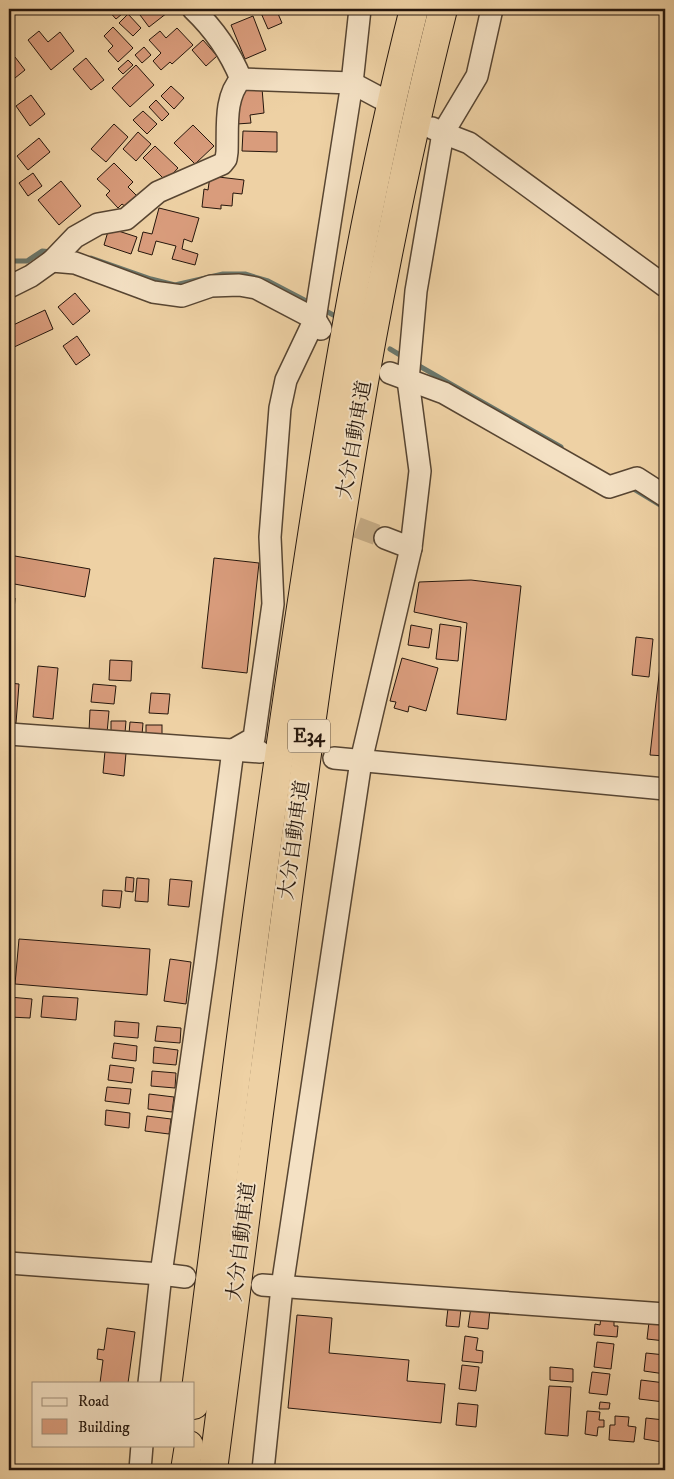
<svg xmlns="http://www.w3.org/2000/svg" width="674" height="1479" font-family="'IM FELL DW Pica','Noto Serif JP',serif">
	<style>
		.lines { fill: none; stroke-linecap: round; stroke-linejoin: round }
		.stream { stroke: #6b776b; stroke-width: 5 }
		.building { fill: #d99c7c; stroke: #25160c }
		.minor-tunnel { stroke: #c6ac86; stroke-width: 21; stroke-dasharray: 21 11; stroke-linecap: butt }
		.minor-casing { stroke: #574532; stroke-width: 24 }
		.highway-casing { stroke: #25160c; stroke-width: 30 }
		.minor { stroke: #f4e1c4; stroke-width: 21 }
		.highway { stroke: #eed1a4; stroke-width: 28 }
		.labels { text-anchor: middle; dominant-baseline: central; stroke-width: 4; stroke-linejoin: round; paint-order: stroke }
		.shield { fill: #f4e1c4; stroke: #635343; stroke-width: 1 }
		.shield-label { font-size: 19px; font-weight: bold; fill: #25160c }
		.street-label { font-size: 20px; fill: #25160c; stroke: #f4e1c4 }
	</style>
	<rect width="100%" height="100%" fill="#eed1a4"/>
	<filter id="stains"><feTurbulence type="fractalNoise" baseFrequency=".004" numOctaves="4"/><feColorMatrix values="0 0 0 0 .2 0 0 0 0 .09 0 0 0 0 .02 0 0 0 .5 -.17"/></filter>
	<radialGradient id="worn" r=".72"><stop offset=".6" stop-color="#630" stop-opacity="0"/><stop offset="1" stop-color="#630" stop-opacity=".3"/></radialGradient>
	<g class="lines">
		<g class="stream">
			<polyline points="91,258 151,279 175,285 223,274 245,274 268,281 312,304"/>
			<polyline points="9,261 27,261 42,251 53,252"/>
			<polyline points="322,309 339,318"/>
			<polyline points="390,349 405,358"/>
			<polyline points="414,363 561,447"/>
			<polyline points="629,486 665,508"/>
		</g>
	</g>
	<g class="building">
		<polygon points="107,9 128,9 116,19"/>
		<polygon points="148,9 164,9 167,13 149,27 140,15"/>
		<polygon points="170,9 182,9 176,15"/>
		<polygon points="271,9 276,9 282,23 268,29 261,13"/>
		<polygon points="128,14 141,28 133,36 119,23"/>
		<polygon points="253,16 266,50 245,59 231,25"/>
		<polygon points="113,27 133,48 118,62 108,51 113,46 104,36"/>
		<polygon points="177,28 193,45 172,64 170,62 161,70 153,61 161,53 149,40 160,31 166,38"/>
		<polygon points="39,31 48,42 60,32 74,51 51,70 28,40"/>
		<polygon points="203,40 217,56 206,66 192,50"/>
		<polygon points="144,47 151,55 142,63 135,55"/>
		<polygon points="15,57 25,70 15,78 9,71 9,63"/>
		<polygon points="86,58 104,80 91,90 73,69"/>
		<polygon points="128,60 133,65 123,74 118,69"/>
		<polygon points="136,65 154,85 130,107 112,88"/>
		<polygon points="171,86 184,98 174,109 161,96"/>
		<polygon points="262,88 264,113 250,115 251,123 237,124 235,107 240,106 239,90"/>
		<polygon points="31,95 45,114 30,126 16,106"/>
		<polygon points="156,100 169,114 162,121 149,107"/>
		<polygon points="143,111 157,124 147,134 133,120"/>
		<polygon points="114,124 128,137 106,162 91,149"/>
		<polygon points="193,125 214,146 195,164 174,143"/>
		<polygon points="243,131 277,132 277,152 242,151"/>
		<polygon points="138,132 151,144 136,161 123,149"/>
		<polygon points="39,138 50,152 28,170 17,156"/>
		<polygon points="155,146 178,168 166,181 143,158"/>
		<polygon points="114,163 133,182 128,187 137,196 126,207 122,204 118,208 106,195 110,191 97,179"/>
		<polygon points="33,173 42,186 28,196 19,183"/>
		<polygon points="210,176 244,180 242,194 233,193 232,206 221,205 221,209 202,207 204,189 208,190"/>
		<polygon points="61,181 81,206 59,225 38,200"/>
		<polygon points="159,208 199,218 192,242 184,239 182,249 198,254 195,265 172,259 176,246 156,241 152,255 138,251 143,232 152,234"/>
		<polygon points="109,228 137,237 131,254 104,245"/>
		<polygon points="75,293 90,311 73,325 58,307"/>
		<polygon points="45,310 53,329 12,348 9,341 9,327"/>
		<polygon points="77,336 90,355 76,365 63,346"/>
		<polygon points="9,555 90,569 85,597 9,583"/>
		<polygon points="214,558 259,563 247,673 202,668"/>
		<polygon points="471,580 521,586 506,720 457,714 467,623 414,612 419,582"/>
		<polygon points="9,598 15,598 14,611 9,611"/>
		<polygon points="440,624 461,627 458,661 436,659"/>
		<polygon points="411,625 432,629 429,648 408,645"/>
		<polygon points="636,637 653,639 649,677 632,675"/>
		<polygon points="663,640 665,640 665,756 650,755"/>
		<polygon points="402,658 438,668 426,711 409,706 408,712 394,708 396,702 390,701"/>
		<polygon points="110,660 132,661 131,681 109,680"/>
		<polygon points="38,666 58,668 53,719 33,717"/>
		<polygon points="9,683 19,684 16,723 9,723"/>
		<polygon points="93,684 116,686 114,704 91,702"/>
		<polygon points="151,693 170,694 168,714 149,713"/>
		<polygon points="90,710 109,711 107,733 89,732"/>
		<polygon points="111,721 126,721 125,733 111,732"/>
		<polygon points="130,722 143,723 142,735 129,734"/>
		<rect x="146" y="725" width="16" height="10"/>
		<polygon points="105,751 126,753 124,776 103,773"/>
		<polygon points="126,877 134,878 133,892 125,891"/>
		<polygon points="137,878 149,879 148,902 135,901"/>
		<polygon points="170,879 192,881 189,907 168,905"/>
		<polygon points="103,890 122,891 120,908 102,906"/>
		<polygon points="19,939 150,949 147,995 15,984"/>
		<polygon points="170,959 191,962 186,1004 164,1001"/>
		<polygon points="43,996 78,998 76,1020 41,1017"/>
		<polygon points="9,997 32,999 30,1018 9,1017"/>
		<polygon points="115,1021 139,1023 138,1038 114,1036"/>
		<polygon points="157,1026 181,1028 180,1043 155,1041"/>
		<polygon points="114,1043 137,1046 136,1061 112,1058"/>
		<polygon points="154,1047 178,1050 176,1065 153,1063"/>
		<polygon points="110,1065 134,1068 132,1083 108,1080"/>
		<polygon points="152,1071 176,1073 175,1088 151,1086"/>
		<polygon points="107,1087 131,1089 129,1104 105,1101"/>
		<polygon points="149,1094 174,1097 172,1112 148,1109"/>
		<polygon points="106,1110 130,1113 129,1128 105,1125"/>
		<polygon points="147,1116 171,1119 169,1134 145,1131"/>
		<polygon points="471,1307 490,1309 488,1329 468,1327"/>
		<polygon points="448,1308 461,1309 459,1327 446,1326"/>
		<polygon points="297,1315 332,1318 329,1353 409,1360 407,1381 445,1384 441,1423 288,1408"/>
		<polygon points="601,1317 614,1318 614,1326 618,1326 617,1337 594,1335 595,1324 600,1325"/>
		<polygon points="649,1322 665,1323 665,1341 647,1339"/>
		<polygon points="107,1328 135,1332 128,1383 100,1383 103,1360 97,1359 98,1349 104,1350"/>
		<polygon points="465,1336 478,1338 476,1350 483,1351 482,1363 462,1361"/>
		<polygon points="597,1342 614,1344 611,1369 594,1367"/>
		<polygon points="646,1353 665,1355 665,1374 644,1371"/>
		<polygon points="462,1365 479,1367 476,1391 459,1389"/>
		<polygon points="550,1367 573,1369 573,1382 550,1380"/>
		<polygon points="592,1372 610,1374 607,1395 589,1393"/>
		<polygon points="641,1380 665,1383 664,1402 639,1399"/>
		<polygon points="549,1386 571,1387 568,1436 545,1434"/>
		<polygon points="600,1402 610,1403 609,1409 599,1409"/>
		<polygon points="458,1403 478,1405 476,1427 456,1425"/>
		<polygon points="587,1411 600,1412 599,1420 604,1420 604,1427 598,1427 597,1436 585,1434"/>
		<polygon points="615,1416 629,1417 628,1426 636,1427 634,1442 609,1440 610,1425 615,1425"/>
		<polygon points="646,1418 664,1420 662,1442 644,1439"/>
	</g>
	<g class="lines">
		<polyline class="minor-tunnel" points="327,516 385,538"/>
		<g class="minor-casing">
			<g id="minor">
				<path d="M193,9C214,29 230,52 241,79"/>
				<polyline points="432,128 443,133 469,143 665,286"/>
				<polyline points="52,261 75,263 153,292 182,296 211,286 239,285 256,288 315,319 321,329"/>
				<path d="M9,287L31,276L52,261L75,237L98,224L126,219L158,192L222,164L226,159L227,152C228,128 224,97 241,79L352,83L382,99"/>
				<polyline points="390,373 444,393 609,487 637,478 665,496"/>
				<polyline points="385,538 411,548"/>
				<polyline points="9,734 260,752"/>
				<polyline points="233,750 254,738 273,604 270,537 280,408 286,380 315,319 352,83 360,9"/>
				<polyline points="334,758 665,789"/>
				<polyline points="9,1263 161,1274 185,1277"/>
				<polyline points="262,1285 665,1314"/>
				<polyline points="149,1383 161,1274 205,964 233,750"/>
				<polyline points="140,1470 142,1445"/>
				<polyline points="263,1470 282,1287 361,761 411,548 420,471 408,380 416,291 443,133 477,76 492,9"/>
			</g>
		</g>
		<g class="highway-casing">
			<g id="highway">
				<path d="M194,1405C229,1132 262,860 304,588C333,394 366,199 414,9"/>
				<polyline points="185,1470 189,1445"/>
				<path d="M213,1470C239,1264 266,1057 294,851C331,568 373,285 443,9"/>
			</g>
		</g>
		<use href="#minor" class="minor"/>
		<use href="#highway" class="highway"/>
	</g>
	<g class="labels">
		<rect class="shield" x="288" y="719.5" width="42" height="33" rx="4"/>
		<g class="shield-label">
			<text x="309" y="736">E34</text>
		</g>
		<g class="street-label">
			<text transform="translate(355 440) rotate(-80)">大分自動車道</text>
			<text transform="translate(295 840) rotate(-82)">大分自動車道</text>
			<text transform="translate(242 1242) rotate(-83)">大分自動車道</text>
		</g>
	</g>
	<rect width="674" height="1479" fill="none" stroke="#eed1a4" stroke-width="30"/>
	<rect x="10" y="10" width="654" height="1459" fill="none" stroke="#25160c" stroke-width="2.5"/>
	<rect x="15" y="15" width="644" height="1449" fill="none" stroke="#25160c"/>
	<rect x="32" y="1382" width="162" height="65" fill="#f4e1c4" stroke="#a1907a"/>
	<rect x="42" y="1398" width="25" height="8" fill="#f4e1c4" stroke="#a1907a"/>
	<text x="78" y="1406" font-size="15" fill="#25160c">Road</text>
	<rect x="42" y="1419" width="25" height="15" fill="#d99c7c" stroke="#a1907a"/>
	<text x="78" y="1432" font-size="15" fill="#25160c">Building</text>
	<rect width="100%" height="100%" filter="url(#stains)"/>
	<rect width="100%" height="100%" fill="url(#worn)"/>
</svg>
